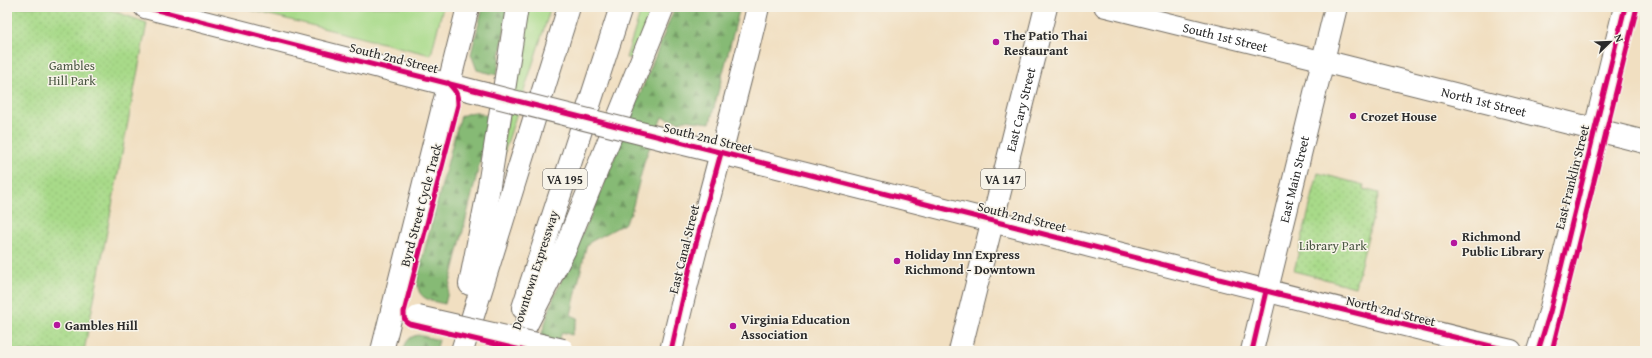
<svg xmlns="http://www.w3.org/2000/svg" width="1652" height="358" font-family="'Gentium Book Plus',serif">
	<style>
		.grass { fill: #a8da89; stroke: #6a825a }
		.forest { fill: url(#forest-firs); stroke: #587250 }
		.park { fill: url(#park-dots); stroke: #6a825a }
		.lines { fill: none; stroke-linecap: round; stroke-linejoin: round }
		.minor-casing { stroke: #706a60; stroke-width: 21 }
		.tertiary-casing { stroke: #706a60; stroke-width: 24 }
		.secondary-casing { stroke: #706a60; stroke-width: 24 }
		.primary-casing { stroke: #706a60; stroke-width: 24 }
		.motorway-casing { stroke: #706a60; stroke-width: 24 }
		.minor { stroke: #fff; stroke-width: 19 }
		.tertiary { stroke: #fff; stroke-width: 22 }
		.secondary { stroke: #fff; stroke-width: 22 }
		.primary { stroke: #fff; stroke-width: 22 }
		.motorway { stroke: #fff; stroke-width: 22 }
		.tertiary-bridge-casing { stroke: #706a60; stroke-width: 24; stroke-linecap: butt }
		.tertiary-bridge { stroke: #fff; stroke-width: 22 }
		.cycleway-casing { stroke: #f7f3e8; stroke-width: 8 }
		.cycleway { stroke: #d6006c; stroke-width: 5 }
		.poi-dot { fill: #b5179e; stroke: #f7f3e8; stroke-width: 1.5 }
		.labels { text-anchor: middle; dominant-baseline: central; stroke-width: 3; stroke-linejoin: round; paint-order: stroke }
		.shield { fill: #f7f3e8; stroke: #686764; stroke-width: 1 }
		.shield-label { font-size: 12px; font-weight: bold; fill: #2b2b2b }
		.poi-label { font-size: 13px; font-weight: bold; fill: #2b2b2b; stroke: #f7f3e8; text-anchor: start }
		.street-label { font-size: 13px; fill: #2b2b2b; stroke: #f7f3e8 }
		.park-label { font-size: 13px; fill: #4a5742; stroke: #f7f3e8 }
	</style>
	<defs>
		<pattern id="forest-firs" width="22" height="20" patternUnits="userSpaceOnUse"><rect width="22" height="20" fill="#86ba75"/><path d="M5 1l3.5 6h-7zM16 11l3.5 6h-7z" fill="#6e9760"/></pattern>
		<pattern id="park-dots" width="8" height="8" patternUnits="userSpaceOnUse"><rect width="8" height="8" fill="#a8da89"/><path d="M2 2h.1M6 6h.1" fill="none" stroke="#91bb76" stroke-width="1.8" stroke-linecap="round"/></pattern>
	</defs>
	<rect width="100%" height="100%" fill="#f7f3e8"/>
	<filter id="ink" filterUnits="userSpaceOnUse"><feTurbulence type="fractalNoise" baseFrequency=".025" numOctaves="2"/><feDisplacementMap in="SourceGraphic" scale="8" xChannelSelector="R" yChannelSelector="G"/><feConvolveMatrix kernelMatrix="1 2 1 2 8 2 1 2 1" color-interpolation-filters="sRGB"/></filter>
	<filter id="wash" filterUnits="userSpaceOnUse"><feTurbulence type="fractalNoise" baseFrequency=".012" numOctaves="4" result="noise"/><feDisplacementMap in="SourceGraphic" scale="16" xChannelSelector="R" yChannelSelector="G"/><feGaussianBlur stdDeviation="0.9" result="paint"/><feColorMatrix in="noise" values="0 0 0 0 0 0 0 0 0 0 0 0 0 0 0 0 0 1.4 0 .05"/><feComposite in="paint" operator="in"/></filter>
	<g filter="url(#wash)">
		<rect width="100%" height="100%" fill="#f1dfc1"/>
		<g class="grass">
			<polygon points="238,7 443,7 431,55"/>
			<polygon points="528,7 551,7 497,175 526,22"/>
			<polygon points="642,7 654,7 632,58 626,58"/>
		</g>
		<g class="forest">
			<polygon points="483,7 508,7 497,75 477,70 471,54"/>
			<polygon points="675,7 740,7 710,123 685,120 680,122 662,117 645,159 631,213 624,224 590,242 586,247 571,315 578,318 572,335 562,332 555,351 536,351 553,299 595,206"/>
			<path d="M475,112L491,117L445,304C426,300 415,298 418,275L456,131L461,116L469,113Z"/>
			<path d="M418,335L439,340L436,351H403C406,342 408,337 418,335Z"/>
		</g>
		<g class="park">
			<polygon points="7,7 102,7 147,23 84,351 7,351"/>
			<polygon points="1318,173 1364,185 1363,189 1379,193 1355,287 1294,271"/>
		</g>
	</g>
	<g filter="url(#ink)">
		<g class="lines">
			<g class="minor-casing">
				<g id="minor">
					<path id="s1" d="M1104,7L1323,61"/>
				</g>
			</g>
			<g class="tertiary-casing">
				<g id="tertiary">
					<polyline points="145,7 485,94"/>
					<path id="s2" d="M1323,61L1645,142"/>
					<path d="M664,139C947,208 1228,283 1511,351"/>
					<polyline points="1538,351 1550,312 1625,7"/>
				</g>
			</g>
			<g class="secondary-casing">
				<g id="secondary">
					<polyline points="382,351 468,7"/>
					<path d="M671,351C697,236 731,122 758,7"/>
				</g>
			</g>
			<g class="primary-casing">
				<g id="primary">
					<path id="s3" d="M960,351L1046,7"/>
					<path id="s4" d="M1252,351L1336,7"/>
				</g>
			</g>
			<g class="motorway-casing">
				<g id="motorway">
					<polyline points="470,284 488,192 517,7"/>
					<polyline points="523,308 621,7"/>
					<polyline points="462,351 569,7"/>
					<polyline points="513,351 565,249 663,7"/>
				</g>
			</g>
			<use href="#minor" class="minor"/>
			<use href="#tertiary" class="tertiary"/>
			<use href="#secondary" class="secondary"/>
			<use href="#primary" class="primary"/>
			<use href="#motorway" class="motorway"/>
			<g class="tertiary-bridge-casing">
				<g id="tertiary-bridge">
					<polyline points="485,94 664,139"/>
					<polyline points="418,317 563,350"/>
				</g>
			</g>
			<use href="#tertiary-bridge" class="tertiary-bridge"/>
			<g class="cycleway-casing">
				<g id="cycleway">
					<polyline points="145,7 993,221 1266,291 1511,351"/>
					<path d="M448,83C456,91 458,94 458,105L404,312C404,319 404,321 410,324L525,351"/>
					<polyline points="671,351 692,258 721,153"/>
					<polyline points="1252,351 1266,291"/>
					<polyline points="1538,351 1550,312 1625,7"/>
					<polyline points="1552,351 1637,7"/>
				</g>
			</g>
			<use href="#cycleway" class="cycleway"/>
		</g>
	</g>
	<g class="poi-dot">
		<circle cx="996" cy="42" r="4"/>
		<circle cx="1353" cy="116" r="4"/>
		<circle cx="1454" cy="243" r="4"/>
		<circle cx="897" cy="261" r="4"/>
		<circle cx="57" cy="325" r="4"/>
		<circle cx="733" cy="326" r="4"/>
	</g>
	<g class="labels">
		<g class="shield">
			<rect x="543" y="169" width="44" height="20" rx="3"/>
			<rect x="981" y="169" width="44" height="20" rx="3"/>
		</g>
		<g class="shield-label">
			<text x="565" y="179">VA 195</text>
			<text x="1003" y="179">VA 147</text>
		</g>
		<g class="poi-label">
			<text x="1004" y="35">The Patio Thai<tspan x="1004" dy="15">Restaurant</tspan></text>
			<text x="1361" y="116">Crozet House</text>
			<text x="1462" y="236">Richmond<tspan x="1462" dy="15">Public Library</tspan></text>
			<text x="905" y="254">Holiday Inn Express<tspan x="905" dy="15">Richmond - Downtown</tspan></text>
			<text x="741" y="319">Virginia Education<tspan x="741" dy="15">Association</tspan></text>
			<text x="65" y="325">Gambles Hill</text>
		</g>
		<g class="street-label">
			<text stroke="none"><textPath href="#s1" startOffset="125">South 1st Street</textPath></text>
			<text transform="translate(394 58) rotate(14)">South 2nd Street</text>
			<text stroke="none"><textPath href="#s2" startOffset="166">North 1st Street</textPath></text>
			<text stroke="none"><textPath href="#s3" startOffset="249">East Cary Street</textPath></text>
			<text transform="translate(708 138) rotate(14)">South 2nd Street</text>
			<text transform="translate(1572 177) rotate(-76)">East Franklin Street</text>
			<text stroke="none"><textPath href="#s4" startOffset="177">East Main Street</textPath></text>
			<text transform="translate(421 205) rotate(-75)">Byrd Street Cycle Track</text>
			<text transform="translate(1022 217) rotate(14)">South 2nd Street</text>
			<text transform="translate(684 249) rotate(-76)">East Canal Street</text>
			<text transform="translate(535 270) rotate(-72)">Downtown Expressway</text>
			<text transform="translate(1391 311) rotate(14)">North 2nd Street</text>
		</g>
		<g class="park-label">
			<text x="72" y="65">Gambles<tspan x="72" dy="15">Hill Park</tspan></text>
			<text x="1333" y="245">Library Park</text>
		</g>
	</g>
	<rect width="1652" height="358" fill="none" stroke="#f7f3e8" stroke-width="24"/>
	<g transform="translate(1610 42) rotate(67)" stroke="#f7f3e8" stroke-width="3" paint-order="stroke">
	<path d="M0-3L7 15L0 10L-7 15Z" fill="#2b2b2b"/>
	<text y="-6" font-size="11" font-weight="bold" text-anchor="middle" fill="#2b2b2b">N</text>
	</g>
</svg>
